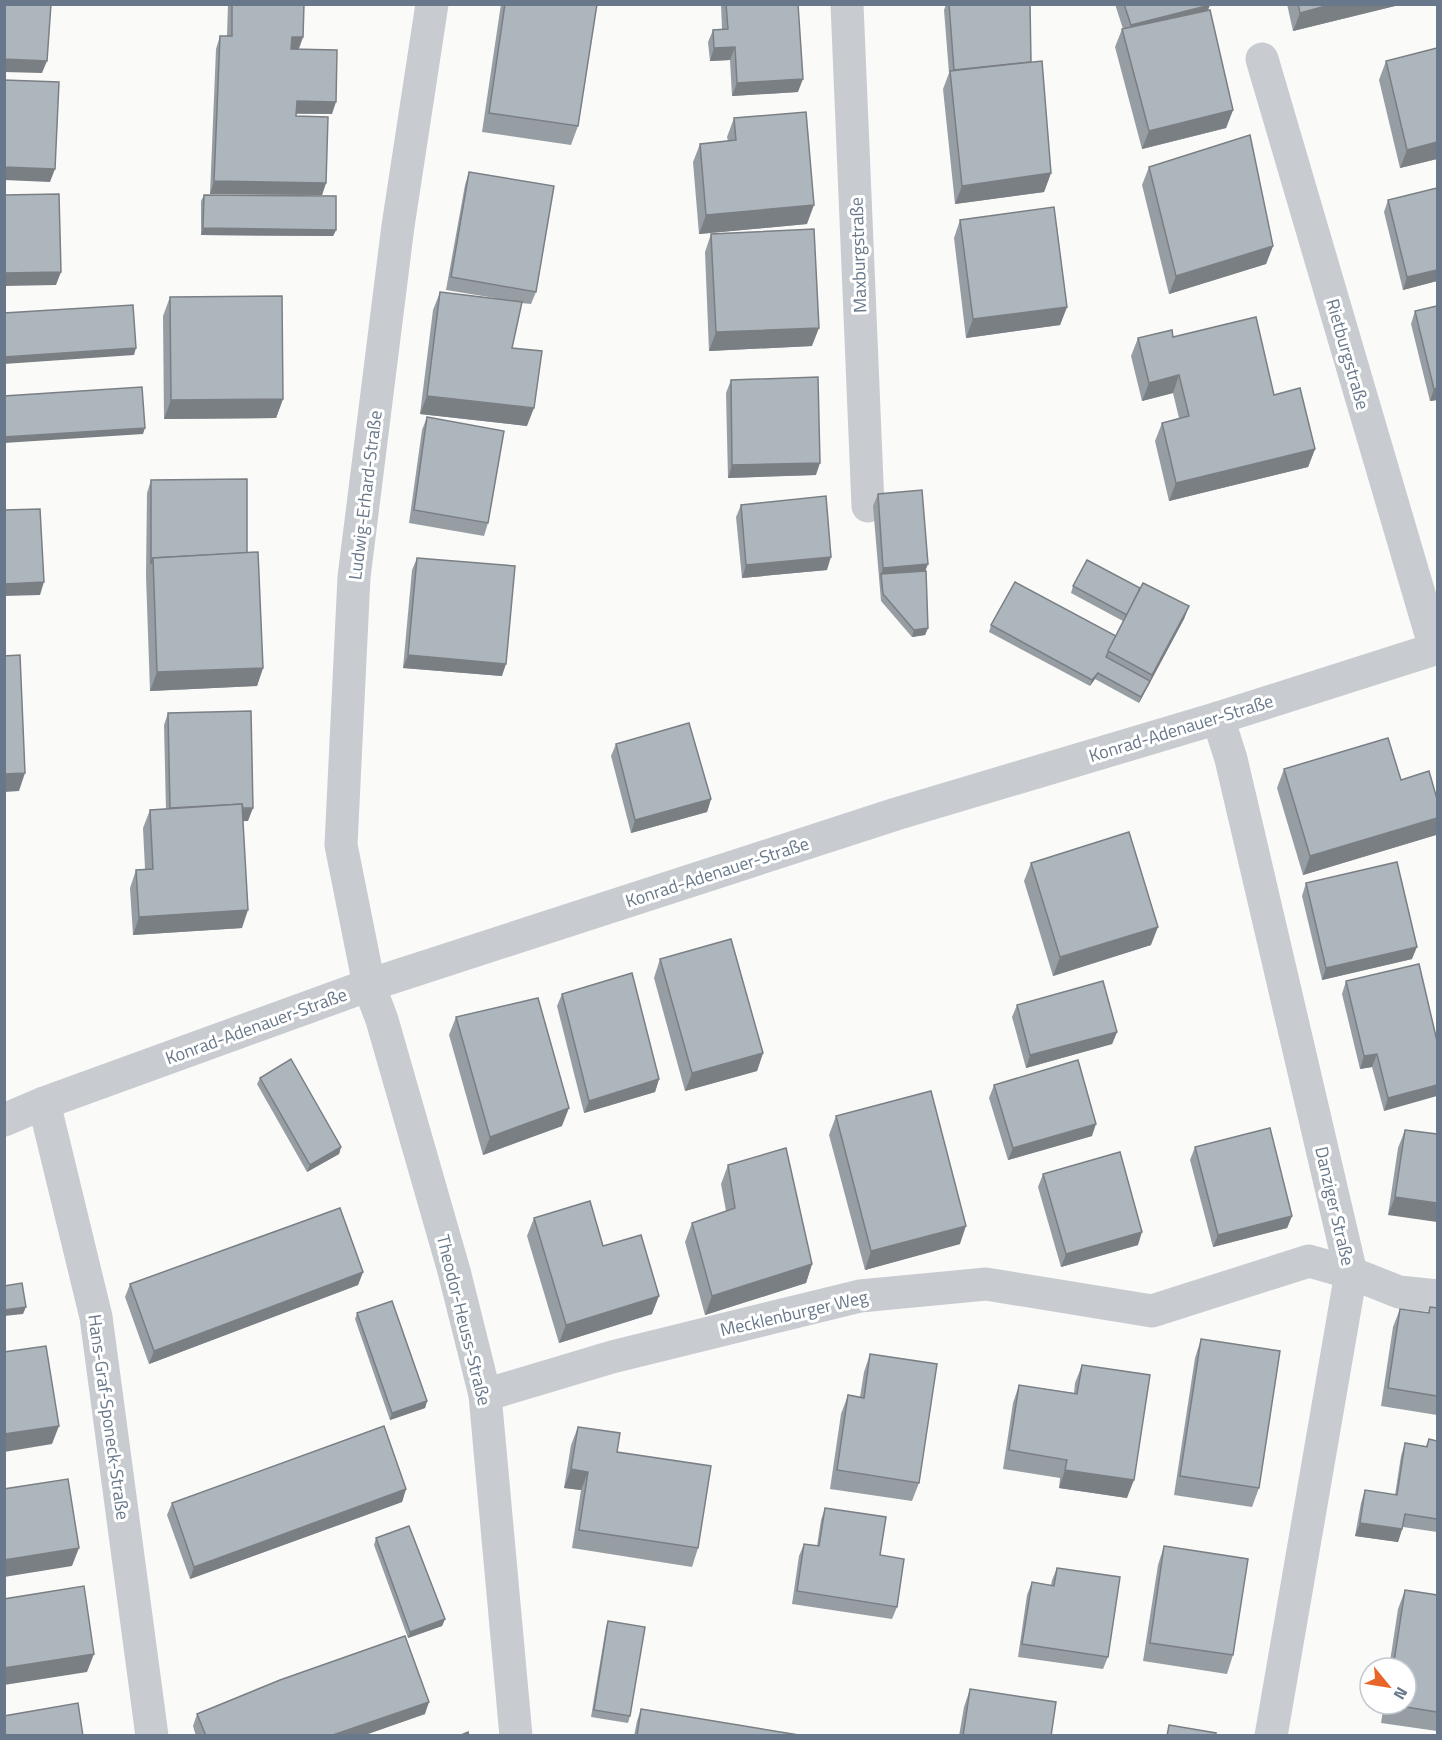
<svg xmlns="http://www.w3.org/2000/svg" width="1442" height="1740" font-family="'Titillium Web',sans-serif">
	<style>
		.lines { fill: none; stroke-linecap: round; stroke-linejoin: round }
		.minor { stroke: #c8cbcf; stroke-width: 33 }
		.wall { fill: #969da3 }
		.shaded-wall { fill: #7a7f84 }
		.building { fill: #aeb6bd; stroke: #7a7f84; stroke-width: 1.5 }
		.labels { text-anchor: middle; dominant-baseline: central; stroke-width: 6; stroke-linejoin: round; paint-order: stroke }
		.street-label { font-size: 18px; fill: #68788a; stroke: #fff }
	</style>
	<rect width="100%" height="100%" fill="#fafaf8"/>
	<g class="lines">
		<g class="minor">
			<polyline points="432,4 398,226 354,577 341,845 369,985 382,1020 454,1271 485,1395 516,1736"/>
			<polyline points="847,4 868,506"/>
			<polyline points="1262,59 1435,648"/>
			<polyline points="1218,718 1231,759 1351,1273 1271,1736"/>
			<polyline points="44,1103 96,1317 152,1736"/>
			<polyline points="4,1120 44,1103 369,985 896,814 1218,718 1438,648"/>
			<polyline points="485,1395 612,1357 860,1296 986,1284 1152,1311 1309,1261 1351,1273 1399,1292 1438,1296"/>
		</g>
	</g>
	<g class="wall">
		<polygon points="228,4 304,4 303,37 299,49 332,114 296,114 296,116 326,183 322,195 210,194 216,49 220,36 227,36"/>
		<polygon points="501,4 597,4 578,126 571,145 482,132"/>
		<polygon points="721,4 798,4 798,92 732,96 730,60 710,61 708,42 713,30 722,29"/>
		<polygon points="946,4 1030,4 1031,62 1051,173 1044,192 955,204 943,89 949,73 944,10"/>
		<polygon points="1115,4 1209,4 1208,10 1233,110 1226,128 1142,149 1115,47 1122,29 1123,29"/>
		<polygon points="1287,4 1396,4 1395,6 1293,31"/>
		<polygon points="1386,61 1437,159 1400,168 1379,80"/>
		<polygon points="734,118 807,224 699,234 693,162 700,144 728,141 727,137"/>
		<polygon points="1149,167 1273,246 1266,264 1169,294 1142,185"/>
		<polygon points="469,172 536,292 531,304 521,303 512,348 527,426 420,414 433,310 440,292 501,299 446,290 465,185"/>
		<polygon points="204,195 336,230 333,236 201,235 201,201"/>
		<polygon points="1388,200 1437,281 1403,290 1384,212"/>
		<polygon points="960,220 1067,307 1060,325 966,338 954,238"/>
		<polygon points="711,234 812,346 709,351 705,252"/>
		<polygon points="170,297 283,399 276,418 164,419 163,316"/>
		<polygon points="1437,306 1437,400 1430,401 1411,324 1415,311"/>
		<polygon points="1173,337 1274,395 1315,449 1308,467 1169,501 1155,441 1162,423 1179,418 1173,393 1142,401 1131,356 1138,338"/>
		<polygon points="731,380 816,475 728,478 726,393"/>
		<polygon points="427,417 488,523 484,536 409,523 422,430"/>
		<polygon points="151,480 247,553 263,668 257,686 150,691 146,576 147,493"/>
		<polygon points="878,494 926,571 928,628 925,635 912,637 881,601 873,506"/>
		<polygon points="741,505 827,570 742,578 736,517"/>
		<polygon points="417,558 502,676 403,668 412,570"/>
		<polygon points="1073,586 1140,588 1189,606 1184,619 1139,703 1095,679 1090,686 989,632 991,625 1116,636 1123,621 1071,593"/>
		<polygon points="168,713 248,821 243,821 242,928 133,935 130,888 136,870 145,869 143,828 150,810 166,809 164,725"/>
		<polygon points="616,744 711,799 707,812 631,833 611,756"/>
		<polygon points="1284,769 1401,780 1436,835 1303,875 1277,788"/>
		<polygon points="1031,863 1151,945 1053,976 1024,881"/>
		<polygon points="1306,883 1412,959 1322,980 1302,896"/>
		<polygon points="660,959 763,1053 757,1071 685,1091 654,978"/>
		<polygon points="1346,981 1437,1041 1384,1111 1372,1067 1360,1069 1342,994"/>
		<polygon points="562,994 659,1079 655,1092 584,1113 557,1006"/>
		<polygon points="1017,1005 1117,1032 1112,1044 1026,1068 1012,1017"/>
		<polygon points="456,1017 562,1126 483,1155 449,1035"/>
		<polygon points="260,1078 341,1147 339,1154 307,1172 257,1084"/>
		<polygon points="994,1085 1092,1136 1008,1160 989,1098"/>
		<polygon points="836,1116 960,1244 865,1270 829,1135"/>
		<polygon points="1405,1130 1437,1134 1388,1215 1398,1148"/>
		<polygon points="1195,1147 1292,1216 1287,1228 1213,1247 1190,1160"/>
		<polygon points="728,1165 812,1264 806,1283 705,1315 685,1242 692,1223 726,1211 721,1184"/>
		<polygon points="1043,1174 1138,1245 1061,1267 1038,1187"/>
		<polygon points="534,1218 603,1246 652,1314 559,1343 527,1236"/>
		<polygon points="363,1272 358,1285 149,1364 125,1297 130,1284"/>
		<polygon points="1430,1307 1437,1308 1437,1415 1381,1406 1393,1327 1400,1309 1428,1313"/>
		<polygon points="357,1313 427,1401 425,1408 390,1420 355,1319"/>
		<polygon points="1201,1339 1259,1488 1252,1507 1174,1495 1195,1358"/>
		<polygon points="870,1354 919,1483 912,1501 830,1489 841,1414 848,1395 860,1397 864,1372"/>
		<polygon points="1082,1365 1127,1498 1059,1488 1060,1478 1003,1469 1013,1403 1019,1385 1074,1393 1075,1383"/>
		<polygon points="578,1427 698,1548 692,1567 572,1548 581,1490 564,1488 571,1445"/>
		<polygon points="1429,1439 1437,1441 1437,1532 1403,1527 1398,1542 1355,1536 1361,1503 1365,1490 1395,1495 1401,1456 1405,1443 1426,1446"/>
		<polygon points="406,1489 402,1502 190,1579 167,1515 172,1503"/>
		<polygon points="825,1508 880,1555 897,1607 892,1619 792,1604 799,1556 804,1544 817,1546 821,1520"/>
		<polygon points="376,1538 445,1619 442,1626 408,1638 374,1545"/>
		<polygon points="1164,1546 1233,1655 1227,1674 1143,1661 1158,1565"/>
		<polygon points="1057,1568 1108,1657 1103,1669 1018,1657 1027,1595 1032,1582 1051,1585 1052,1580"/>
		<polygon points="1405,1590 1437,1595 1437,1731 1381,1723 1384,1704 1406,1704 1406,1668 1389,1668 1398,1609"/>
		<polygon points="608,1621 630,1716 628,1723 591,1717 606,1627"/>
		<polygon points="970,1689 1051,1736 959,1736 964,1707"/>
		<polygon points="641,1709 805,1736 634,1736 637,1721"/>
		<polygon points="197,1714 425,1714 362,1736 196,1736 193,1726"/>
	</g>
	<g class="shaded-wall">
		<polygon points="1333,4 1396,4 1395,6 1293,31 1300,13"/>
		<polygon points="1210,5 1205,18 1126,38 1131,25"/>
		<polygon points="292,37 303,37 298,50 287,50"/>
		<polygon points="735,47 730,60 710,61 714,48"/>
		<polygon points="4,59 47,61 42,73 4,72"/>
		<polygon points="803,79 798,92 732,96 737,83"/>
		<polygon points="297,101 336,102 332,114 292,113"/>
		<polygon points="1233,110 1226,128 1142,149 1149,131"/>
		<polygon points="1437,142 1437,159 1400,168 1407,150"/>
		<polygon points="4,167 55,169 50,182 4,180"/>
		<polygon points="1051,173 1044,192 955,204 962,186"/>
		<polygon points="214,181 326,183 322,195 210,194"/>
		<polygon points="814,205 807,224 699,234 706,215"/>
		<polygon points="203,228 336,230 333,236 201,235"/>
		<polygon points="1273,246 1266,264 1169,294 1176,276"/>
		<polygon points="1437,270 1437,281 1403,290 1407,277"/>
		<polygon points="61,272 56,285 4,286 4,273"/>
		<polygon points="1067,307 1060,325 966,338 973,319"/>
		<polygon points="819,328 812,346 709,351 716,332"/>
		<polygon points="136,348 134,355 4,364 4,357"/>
		<polygon points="1179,375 1173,393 1142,401 1149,383"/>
		<polygon points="1437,388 1437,400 1430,401 1434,389"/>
		<polygon points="427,396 534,408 527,426 420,414"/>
		<polygon points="283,399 276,418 164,419 171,400"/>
		<polygon points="145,428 143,434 4,443 4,437"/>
		<polygon points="1315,449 1308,467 1169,501 1176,483"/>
		<polygon points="820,463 816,475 728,478 732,465"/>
		<polygon points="831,557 827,570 742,578 746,565"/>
		<polygon points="928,564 923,577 881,574 883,568"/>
		<polygon points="44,582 40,595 4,596 4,584"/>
		<polygon points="1189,606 1184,619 1147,688 1152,675"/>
		<polygon points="928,628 925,635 912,637 914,630"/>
		<polygon points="408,655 506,664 502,676 403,668"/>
		<polygon points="263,668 257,686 150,691 157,672"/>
		<polygon points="1098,673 1095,679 1090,686 1092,680"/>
		<polygon points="1150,681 1147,688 1139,703 1141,697"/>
		<polygon points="25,773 19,791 4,792 4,774"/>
		<polygon points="711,799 707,812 631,833 635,820"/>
		<polygon points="253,808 248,821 166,823 170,810"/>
		<polygon points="1437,818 1437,831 1436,835 1303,875 1310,856"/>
		<polygon points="248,910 242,928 133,935 139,917"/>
		<polygon points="1158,927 1151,945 1053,976 1060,957"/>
		<polygon points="1417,947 1412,959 1322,980 1326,968"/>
		<polygon points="1117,1032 1112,1044 1026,1068 1030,1055"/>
		<polygon points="763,1053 757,1071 685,1091 692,1073"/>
		<polygon points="1377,1054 1372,1067 1360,1069 1364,1056"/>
		<polygon points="659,1079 655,1092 584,1113 589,1101"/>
		<polygon points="1437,1085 1437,1096 1384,1111 1388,1098"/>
		<polygon points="569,1108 562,1126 483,1155 490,1137"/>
		<polygon points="1096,1124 1092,1136 1008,1160 1013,1148"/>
		<polygon points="341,1147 339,1154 307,1172 310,1165"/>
		<polygon points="1395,1197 1437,1203 1437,1222 1388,1215"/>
		<polygon points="1292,1216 1287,1228 1213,1247 1218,1235"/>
		<polygon points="966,1226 960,1244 865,1270 871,1251"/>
		<polygon points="1142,1232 1138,1245 1061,1267 1066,1254"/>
		<polygon points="812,1264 806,1283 705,1315 712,1296"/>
		<polygon points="363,1272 358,1285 149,1364 154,1351"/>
		<polygon points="659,1296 652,1314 559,1343 566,1325"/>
		<polygon points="26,1307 23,1314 4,1316 4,1310"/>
		<polygon points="427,1401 425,1408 390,1420 392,1413"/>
		<polygon points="59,1426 52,1444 4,1452 4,1434"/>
		<polygon points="571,1469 588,1472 581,1490 564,1488"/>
		<polygon points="1065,1470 1134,1480 1127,1498 1059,1488"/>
		<polygon points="406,1489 402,1502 190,1579 194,1567"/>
		<polygon points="1360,1523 1402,1529 1398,1542 1355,1536"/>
		<polygon points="79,1548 72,1566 4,1577 4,1560"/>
		<polygon points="445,1619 442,1626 408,1638 410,1632"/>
		<polygon points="94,1654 87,1672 4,1685 4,1668"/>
		<polygon points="429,1702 425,1714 362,1736 330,1736"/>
	</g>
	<g class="building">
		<polygon points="4,4 51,4 47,61 4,59"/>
		<polygon points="232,4 304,4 303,37 292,37 291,49 337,50 336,102 297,101 296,116 328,117 326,183 214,181 220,36 232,36"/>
		<polygon points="505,4 597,4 578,126 489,113"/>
		<polygon points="726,4 798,4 803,79 737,83 735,47 714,48 713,30 728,29"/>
		<polygon points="949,4 1030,4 1031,62 954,70"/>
		<polygon points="1124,4 1209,4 1210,5 1131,25"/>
		<polygon points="1298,4 1333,4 1300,13"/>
		<polygon points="1210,10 1233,110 1149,131 1122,29"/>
		<polygon points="1437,48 1437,142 1407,150 1386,61"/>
		<polygon points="1042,61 1051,173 962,186 950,71"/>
		<polygon points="4,80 59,82 55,169 4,167"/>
		<polygon points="806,112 814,205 706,215 700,144 736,140 734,118"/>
		<polygon points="1250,135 1273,246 1176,276 1149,167"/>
		<polygon points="469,172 554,186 536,292 451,277"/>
		<polygon points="1437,188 1437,270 1407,277 1388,200"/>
		<polygon points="59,194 61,272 4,273 4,195"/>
		<polygon points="204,195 336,196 336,230 203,228"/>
		<polygon points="1054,207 1067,307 973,319 960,220"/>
		<polygon points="814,229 819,328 716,332 711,234"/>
		<polygon points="440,292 522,302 512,348 542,351 534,408 427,396"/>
		<polygon points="282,296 283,399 171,400 170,297"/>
		<polygon points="133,305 136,348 4,357 4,313"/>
		<polygon points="1437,306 1437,388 1434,389 1415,311"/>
		<polygon points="1256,317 1274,395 1300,388 1315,449 1176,483 1162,423 1189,416 1179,375 1149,383 1138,338 1172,330 1173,337"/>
		<polygon points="818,377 820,463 732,465 731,380"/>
		<polygon points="142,387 145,428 4,437 4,396"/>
		<polygon points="427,417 504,431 488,523 414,510"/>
		<polygon points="247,479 247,553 153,558 151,564 151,480"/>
		<polygon points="922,490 928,564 883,568 878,494"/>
		<polygon points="826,496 831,557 746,565 741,505"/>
		<polygon points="40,509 44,582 4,584 4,510"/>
		<polygon points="258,552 263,668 157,672 153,558"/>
		<polygon points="417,558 515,566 506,664 408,655"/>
		<polygon points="1087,560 1140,588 1127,615 1073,586"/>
		<polygon points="926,571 928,628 914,630 883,594 881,574"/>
		<polygon points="1015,582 1116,636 1106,657 1150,681 1141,697 1098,673 1092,680 991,625"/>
		<polygon points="1143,583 1189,606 1152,675 1108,651"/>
		<polygon points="20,655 25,773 4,774 4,656"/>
		<polygon points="251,711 253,808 243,808 242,804 170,808 168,713"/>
		<polygon points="689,723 711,799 635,820 616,744"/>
		<polygon points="1388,738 1401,780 1429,771 1437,799 1437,818 1310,856 1284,769"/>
		<polygon points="242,804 248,910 139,917 136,870 153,869 150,810"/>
		<polygon points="1129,832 1158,927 1060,957 1031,863"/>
		<polygon points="1397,862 1417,947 1326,968 1306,883"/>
		<polygon points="731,939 763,1053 692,1073 660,959"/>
		<polygon points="1419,964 1437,1041 1437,1085 1388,1098 1377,1054 1364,1056 1346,981"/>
		<polygon points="632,973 659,1079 589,1101 562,994"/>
		<polygon points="1103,981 1117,1032 1030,1055 1017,1005"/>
		<polygon points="538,998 569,1108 490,1137 456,1017"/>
		<polygon points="291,1059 341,1147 310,1165 260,1078"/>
		<polygon points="1078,1060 1096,1124 1013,1148 994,1085"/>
		<polygon points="931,1091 966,1226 871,1251 836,1116"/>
		<polygon points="1270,1128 1292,1216 1218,1235 1195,1147"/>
		<polygon points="1405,1130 1437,1134 1437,1203 1395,1197"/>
		<polygon points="786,1148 812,1264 712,1296 692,1223 735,1208 728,1165"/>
		<polygon points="1120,1152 1142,1232 1066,1254 1043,1174"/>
		<polygon points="590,1201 603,1246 641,1235 659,1296 566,1325 534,1218"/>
		<polygon points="340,1208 363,1272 154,1351 130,1284"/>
		<polygon points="22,1283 26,1307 4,1310 4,1286"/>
		<polygon points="392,1301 427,1401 392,1413 357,1313"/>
		<polygon points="1430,1307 1437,1308 1437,1396 1388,1388 1400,1309 1429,1313"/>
		<polygon points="1201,1339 1280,1351 1259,1488 1180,1476"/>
		<polygon points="46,1346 59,1426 4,1434 4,1352"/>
		<polygon points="870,1354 937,1364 919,1483 837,1470 848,1395 864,1398"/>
		<polygon points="1082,1365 1150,1375 1134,1480 1065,1470 1067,1460 1009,1450 1019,1385 1077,1394"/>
		<polygon points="384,1426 406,1489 194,1567 172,1503"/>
		<polygon points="578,1427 620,1433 617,1452 711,1466 698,1548 579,1530 588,1472 571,1469"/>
		<polygon points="1429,1439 1437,1441 1437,1519 1405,1514 1402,1529 1360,1523 1365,1490 1397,1495 1405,1443 1427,1447"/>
		<polygon points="68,1479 79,1548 4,1560 4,1489"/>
		<polygon points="825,1508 886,1517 880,1555 904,1559 897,1607 797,1591 804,1544 819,1546"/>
		<polygon points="409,1526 445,1619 410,1632 376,1538"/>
		<polygon points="1164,1546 1248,1559 1233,1655 1150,1643"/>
		<polygon points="1057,1568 1120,1577 1108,1657 1022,1644 1032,1582 1054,1586"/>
		<polygon points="84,1586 94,1654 4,1668 4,1599"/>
		<polygon points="1405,1590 1437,1595 1437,1712 1388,1704 1406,1704 1406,1668 1393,1668"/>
		<polygon points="608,1621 645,1627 630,1716 594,1710"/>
		<polygon points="405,1636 429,1702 330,1736 206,1736 197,1714 280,1680"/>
		<polygon points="970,1689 1056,1702 1051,1736 963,1736"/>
		<polygon points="78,1703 83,1736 4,1736 4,1716"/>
		<polygon points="641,1709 805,1736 637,1736"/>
		<polygon points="1169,1725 1216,1733 1216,1736 1167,1736"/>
		<polygon points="468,1732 469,1736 459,1736"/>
	</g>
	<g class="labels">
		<g class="street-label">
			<text transform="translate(858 255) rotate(-92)">Maxburgstraße</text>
			<text transform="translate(1348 354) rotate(74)">Rietburgstraße</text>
			<text transform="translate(365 495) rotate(-83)">Ludwig-Erhard-Straße</text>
			<text transform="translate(1181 728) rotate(-17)">Konrad-Adenauer-Straße</text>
			<text transform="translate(717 872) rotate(-18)">Konrad-Adenauer-Straße</text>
			<text transform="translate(256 1026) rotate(-20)">Konrad-Adenauer-Straße</text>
			<text transform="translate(1335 1206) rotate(77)">Danziger Straße</text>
			<text transform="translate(794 1313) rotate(-13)">Mecklenburger Weg</text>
			<text transform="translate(464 1320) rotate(76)">Theodor-Heuss-Straße</text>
			<text transform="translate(109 1417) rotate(82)">Hans-Graf-Sponeck-Straße</text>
		</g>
	</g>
	<rect width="1442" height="1740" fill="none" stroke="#68788a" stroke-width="12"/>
	<g transform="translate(1388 1686) rotate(120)"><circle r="28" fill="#ffffff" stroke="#c3c9d0" stroke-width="1.5"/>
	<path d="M0-4.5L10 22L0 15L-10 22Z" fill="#e96529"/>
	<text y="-9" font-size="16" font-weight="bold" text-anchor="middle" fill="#68788a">N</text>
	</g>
</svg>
